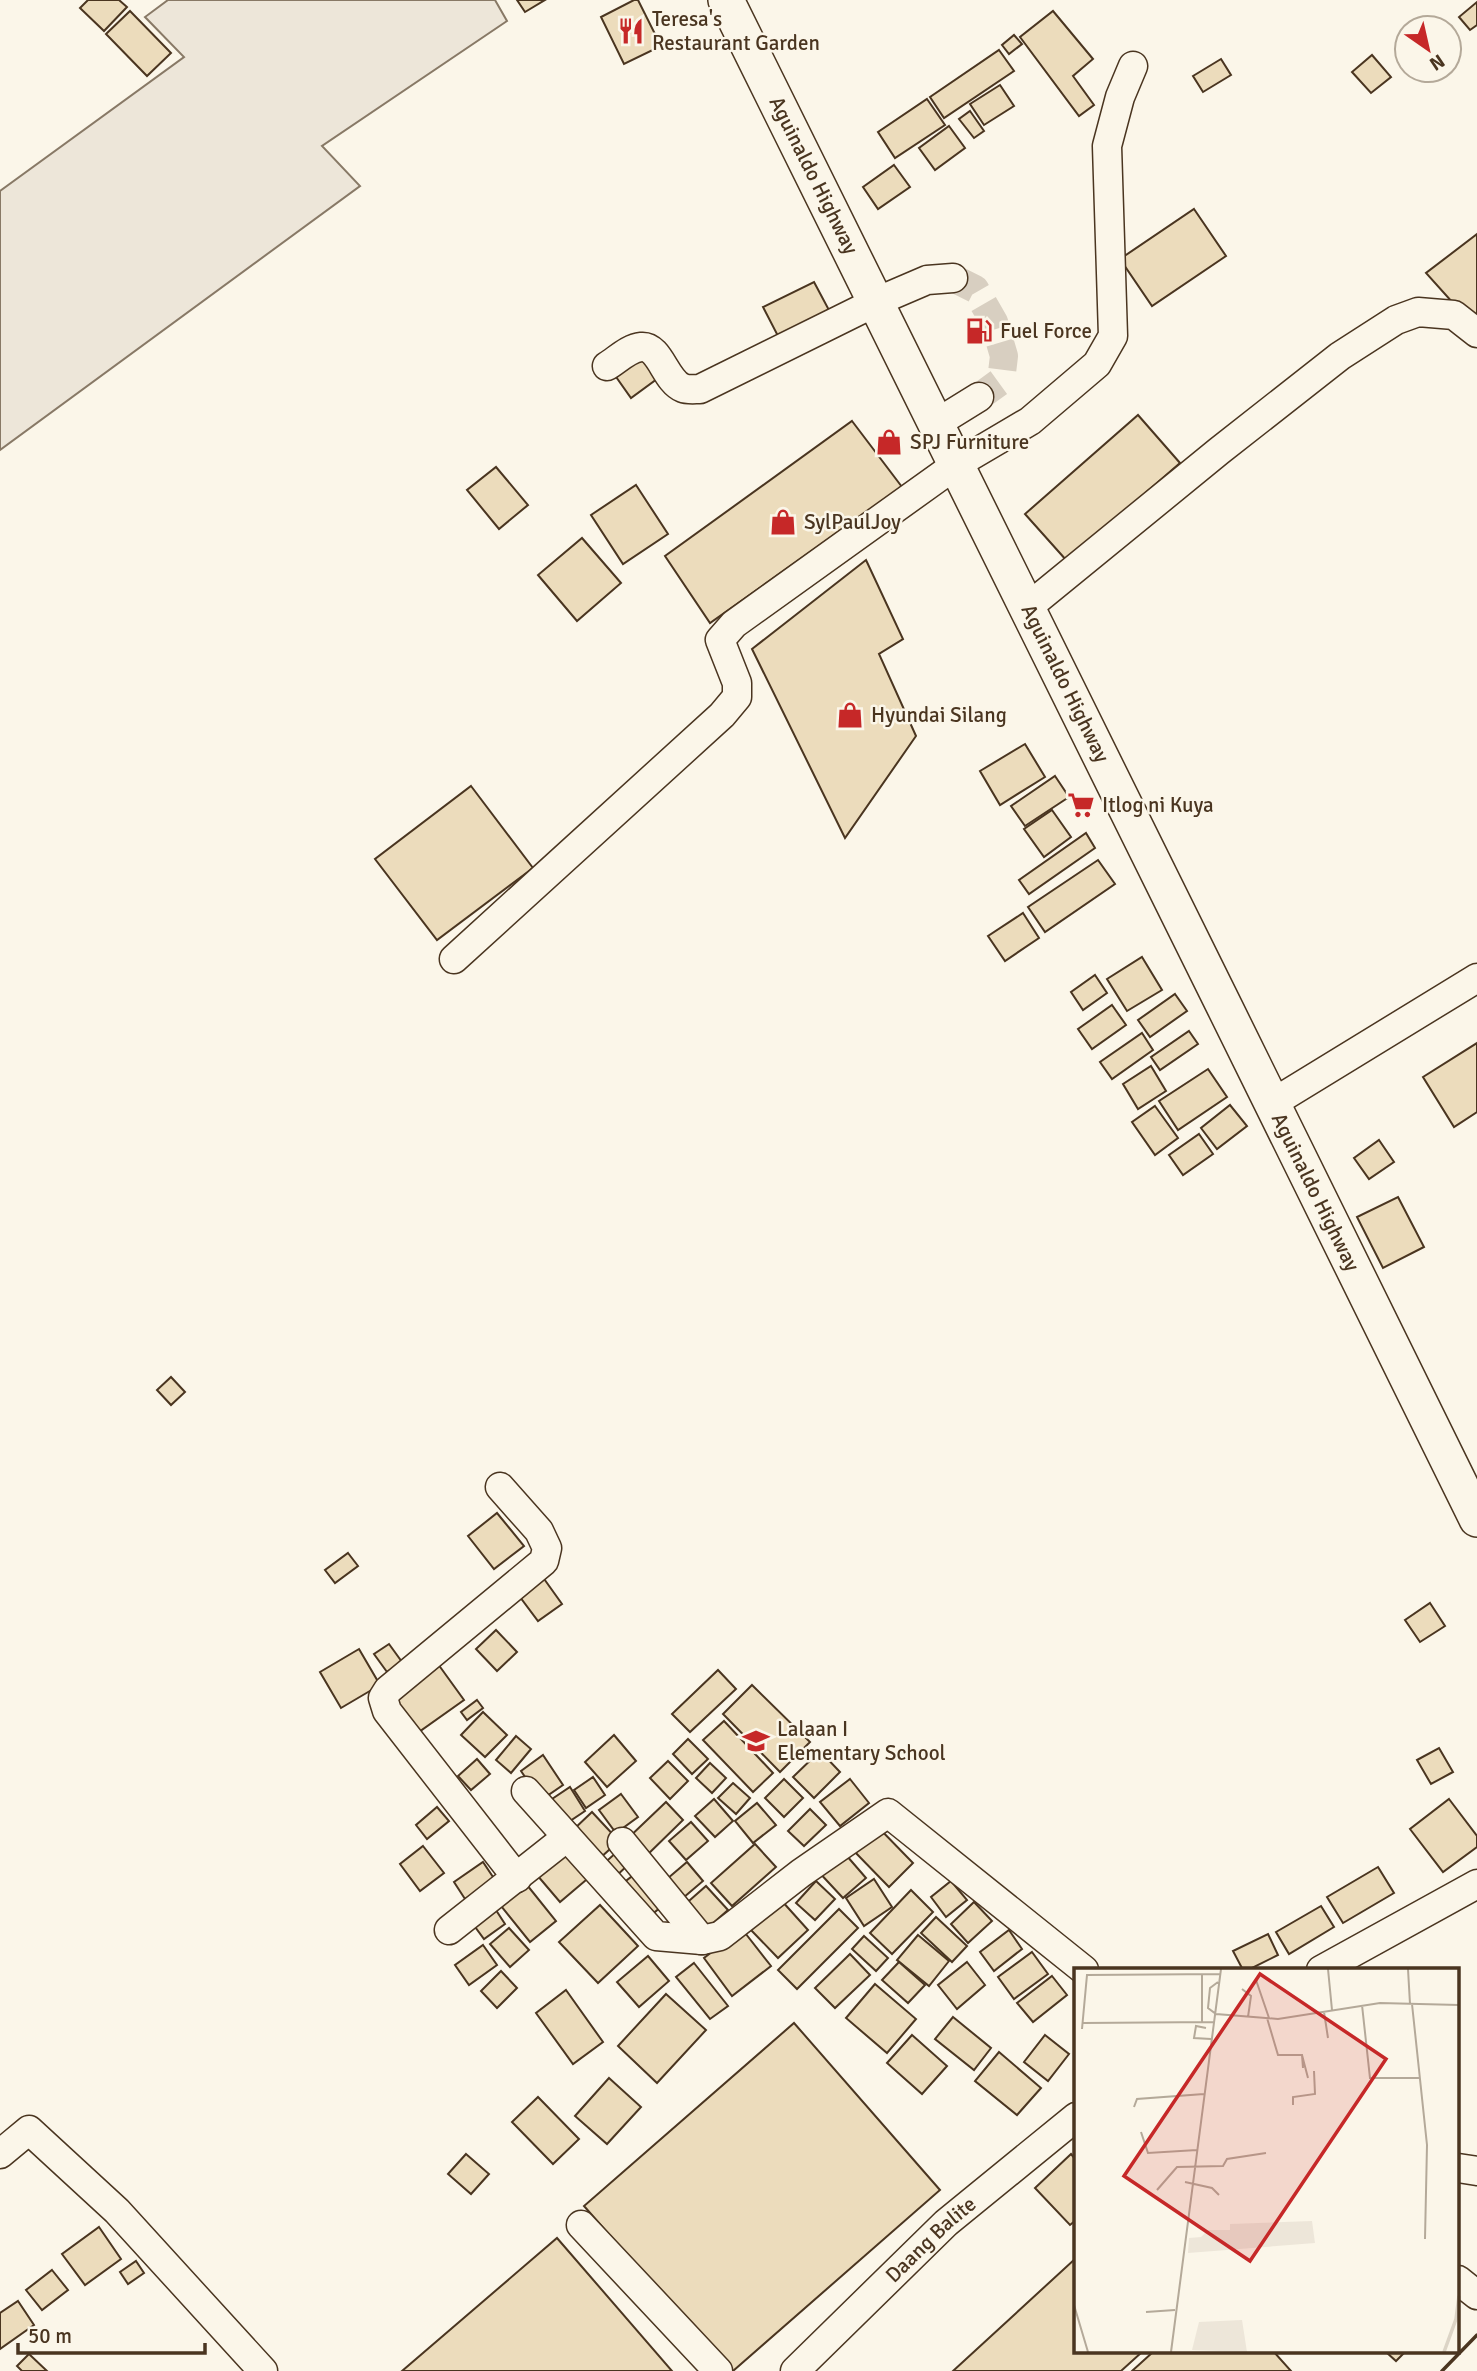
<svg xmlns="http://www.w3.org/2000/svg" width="1477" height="2371" font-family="Signika,sans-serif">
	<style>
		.green { fill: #ede6d9; stroke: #887966; stroke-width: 2 }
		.building { fill: #ecdcbc; stroke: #4a3520; stroke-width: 2 }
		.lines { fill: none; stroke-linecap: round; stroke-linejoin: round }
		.minor-tunnel { stroke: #d8cfc1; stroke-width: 28; stroke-dasharray: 28 14; stroke-linecap: butt }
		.minor-casing { stroke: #4a3520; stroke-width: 31 }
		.major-casing { stroke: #4a3520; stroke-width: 38 }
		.minor { stroke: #fbf6e9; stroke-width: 28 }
		.major { stroke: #fbf6e9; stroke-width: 35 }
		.wall { stroke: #4a3520; stroke-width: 3.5 }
		.labels { text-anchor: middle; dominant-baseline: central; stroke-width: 5; stroke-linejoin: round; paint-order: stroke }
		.poi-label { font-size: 21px; fill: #4a3520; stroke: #fbf6e9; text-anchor: start }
		.street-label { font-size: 21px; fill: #4a3520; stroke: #fbf6e9 }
		.inset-river { fill: none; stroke: #dcd4c6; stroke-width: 3.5 }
		.inset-road { fill: none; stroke: #b4a999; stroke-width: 2 }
		.view { fill: #c62828; fill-opacity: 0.15; stroke: #c62828; stroke-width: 3.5 }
		.inset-edge { fill: none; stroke: #4a3520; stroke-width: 3.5 }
	</style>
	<rect width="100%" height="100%" fill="#fbf6e9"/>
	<polygon class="green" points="168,0 495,0 507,21 322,146 360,186 0,450 0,191 184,57 145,17"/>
	<g class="building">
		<polygon points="88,0 119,0 127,7 104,31 80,8"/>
		<polygon points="517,0 545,0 525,12"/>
		<polygon points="634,0 638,0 661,46 624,64 601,17"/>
		<polygon points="1477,2 1477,25 1470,30 1459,17"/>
		<polygon points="130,11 171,53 147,76 106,34"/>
		<polygon points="1053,11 1093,59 1073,76 1094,105 1079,116 1020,37"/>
		<polygon points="1014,35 1022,44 1009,54 1002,45"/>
		<polygon points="999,50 1014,71 944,118 930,97"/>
		<polygon points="1372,55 1391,77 1371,93 1352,72"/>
		<polygon points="1221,59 1231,75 1203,92 1193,76"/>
		<polygon points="1000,85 1014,106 984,125 970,104"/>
		<polygon points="927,99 945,125 895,158 878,132"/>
		<polygon points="970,111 984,131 974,138 959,119"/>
		<polygon points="949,126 965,148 935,170 919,148"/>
		<polygon points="894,165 910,187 878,209 863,187"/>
		<polygon points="1194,209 1226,256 1152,306 1120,259"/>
		<polygon points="1477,234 1477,318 1471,323 1426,273"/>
		<polygon points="814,282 830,312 779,338 763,307"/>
		<polygon points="643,352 661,376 631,398 614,374"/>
		<polygon points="1138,415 1180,463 1067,561 1025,514"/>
		<polygon points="852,421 902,487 710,623 665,556"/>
		<polygon points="496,467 528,505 499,529 467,490"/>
		<polygon points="636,485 668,534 623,564 591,515"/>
		<polygon points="582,538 621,583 577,621 538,575"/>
		<polygon points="866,560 903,639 879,654 916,736 845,838 752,649"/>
		<polygon points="1025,744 1045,777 1000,805 980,771"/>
		<polygon points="1055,776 1069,797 1025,826 1011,806"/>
		<polygon points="471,786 533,868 437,940 375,859"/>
		<polygon points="1052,810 1071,837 1044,857 1024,829"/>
		<polygon points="1086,833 1095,848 1029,894 1019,880"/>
		<polygon points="1098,860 1115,884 1045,932 1028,907"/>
		<polygon points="1023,913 1039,938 1005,961 988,936"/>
		<polygon points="1142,957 1162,990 1127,1011 1107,979"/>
		<polygon points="1095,975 1107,993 1083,1010 1071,992"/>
		<polygon points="1175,994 1187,1011 1150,1037 1138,1020"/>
		<polygon points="1112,1005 1126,1025 1092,1049 1078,1029"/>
		<polygon points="1189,1031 1198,1044 1160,1070 1151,1057"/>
		<polygon points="1142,1033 1153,1050 1112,1079 1100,1062"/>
		<polygon points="1477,1043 1477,1112 1454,1127 1423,1077"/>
		<polygon points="1151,1066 1166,1091 1138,1109 1123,1084"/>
		<polygon points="1208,1069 1227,1097 1178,1130 1159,1101"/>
		<polygon points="1230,1105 1247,1126 1217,1149 1201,1128"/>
		<polygon points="1155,1106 1178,1138 1155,1155 1132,1122"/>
		<polygon points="1199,1134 1213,1154 1183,1175 1169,1155"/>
		<polygon points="1379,1140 1394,1162 1369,1179 1354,1158"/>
		<polygon points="1398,1197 1424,1247 1383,1268 1357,1217"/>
		<polygon points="171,1377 185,1392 171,1405 157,1390"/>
		<polygon points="497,1513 524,1546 494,1569 468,1536"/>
		<polygon points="348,1553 358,1566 335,1583 325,1570"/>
		<polygon points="542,1576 562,1604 538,1621 517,1593"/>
		<polygon points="1430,1603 1445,1626 1420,1642 1405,1620"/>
		<polygon points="496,1630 517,1652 497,1671 476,1649"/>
		<polygon points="389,1644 402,1662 387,1672 374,1654"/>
		<polygon points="359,1649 380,1685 341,1708 320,1672"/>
		<polygon points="438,1664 464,1700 416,1734 390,1698"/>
		<polygon points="718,1670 736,1689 690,1732 672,1714"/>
		<polygon points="752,1685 810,1742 780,1772 723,1714"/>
		<polygon points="477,1700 483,1708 467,1720 461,1712"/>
		<polygon points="483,1712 507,1735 485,1757 461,1735"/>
		<polygon points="724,1721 773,1773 753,1792 703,1740"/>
		<polygon points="614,1735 636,1761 607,1787 585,1762"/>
		<polygon points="516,1736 531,1749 511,1773 496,1760"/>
		<polygon points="688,1739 708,1759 692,1774 673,1754"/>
		<polygon points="1439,1748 1453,1772 1431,1784 1417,1760"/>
		<polygon points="820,1751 840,1772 814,1798 793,1777"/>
		<polygon points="543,1755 563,1785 541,1800 521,1771"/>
		<polygon points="477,1759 490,1774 471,1790 458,1776"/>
		<polygon points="668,1761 688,1781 670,1799 650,1778"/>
		<polygon points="710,1763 726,1778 712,1793 696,1778"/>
		<polygon points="593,1777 605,1795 586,1808 574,1790"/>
		<polygon points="784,1779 803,1798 784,1817 765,1798"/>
		<polygon points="850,1779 869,1803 840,1826 820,1802"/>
		<polygon points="733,1783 750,1798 736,1814 718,1798"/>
		<polygon points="570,1787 585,1811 567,1823 552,1799"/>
		<polygon points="621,1794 638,1817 616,1833 599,1810"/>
		<polygon points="714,1799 733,1821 715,1837 695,1816"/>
		<polygon points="1449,1799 1477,1836 1477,1847 1443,1872 1410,1829"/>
		<polygon points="666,1802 683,1820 642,1860 624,1842"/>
		<polygon points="757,1803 776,1825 753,1843 735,1821"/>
		<polygon points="437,1807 449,1821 427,1839 416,1825"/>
		<polygon points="810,1809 826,1825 804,1846 788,1831"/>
		<polygon points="592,1812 619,1841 600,1858 573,1830"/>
		<polygon points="691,1822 708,1841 686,1860 669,1841"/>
		<polygon points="875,1824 913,1863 889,1887 851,1848"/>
		<polygon points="755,1844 776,1867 732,1906 711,1883"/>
		<polygon points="423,1846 444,1873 420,1891 400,1864"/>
		<polygon points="568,1847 592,1875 560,1902 537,1875"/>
		<polygon points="840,1848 866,1878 843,1898 816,1869"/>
		<polygon points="618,1851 630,1863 613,1879 601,1866"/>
		<polygon points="483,1862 495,1880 465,1899 454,1882"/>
		<polygon points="687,1862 703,1881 677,1903 661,1884"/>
		<polygon points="1378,1867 1394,1893 1343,1923 1327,1897"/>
		<polygon points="635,1874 661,1907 645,1920 618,1887"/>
		<polygon points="874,1879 892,1907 864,1926 846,1898"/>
		<polygon points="523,1880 556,1921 530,1942 497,1901"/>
		<polygon points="816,1881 835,1899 815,1920 796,1903"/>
		<polygon points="951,1881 967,1900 946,1917 931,1897"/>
		<polygon points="706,1886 728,1910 703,1932 682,1907"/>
		<polygon points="911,1890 933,1912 892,1954 870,1933"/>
		<polygon points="781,1900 808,1930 778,1958 750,1929"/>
		<polygon points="974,1902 992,1921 968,1943 951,1924"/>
		<polygon points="492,1904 505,1924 484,1939 470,1920"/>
		<polygon points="600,1905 638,1946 598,1983 559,1942"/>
		<polygon points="1321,1906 1334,1927 1289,1954 1276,1932"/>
		<polygon points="839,1909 858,1928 797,1989 778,1970"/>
		<polygon points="936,1917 967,1946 952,1962 921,1933"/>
		<polygon points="509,1928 529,1950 510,1967 490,1944"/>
		<polygon points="742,1929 771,1966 732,1996 704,1958"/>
		<polygon points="1009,1930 1022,1949 994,1971 980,1952"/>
		<polygon points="1268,1934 1278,1955 1248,1970 1243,1970 1233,1951"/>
		<polygon points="918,1935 949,1961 929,1986 897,1960"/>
		<polygon points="864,1936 888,1958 876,1971 852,1949"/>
		<polygon points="483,1945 497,1965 469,1985 455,1965"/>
		<polygon points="1032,1952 1048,1974 1014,1999 998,1977"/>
		<polygon points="850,1954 870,1975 835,2008 815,1988"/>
		<polygon points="648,1956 669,1981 639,2007 617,1982"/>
		<polygon points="899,1962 925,1985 908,2003 882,1980"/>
		<polygon points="967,1962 985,1985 957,2009 938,1985"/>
		<polygon points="694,1963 728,2006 710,2019 676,1977"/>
		<polygon points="501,1971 517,1988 497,2008 481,1991"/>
		<polygon points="1052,1976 1067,1995 1033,2022 1017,2003"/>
		<polygon points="875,1984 916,2019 887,2053 846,2018"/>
		<polygon points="566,1990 603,2042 573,2064 536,2013"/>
		<polygon points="666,1994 706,2030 657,2083 618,2046"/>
		<polygon points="953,2017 991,2048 974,2070 935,2039"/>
		<polygon points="794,2023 940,2190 733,2371 729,2371 584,2206"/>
		<polygon points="912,2035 947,2066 922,2094 887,2063"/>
		<polygon points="1045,2035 1069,2054 1048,2081 1024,2062"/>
		<polygon points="999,2052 1041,2088 1017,2115 975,2081"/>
		<polygon points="609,2078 641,2107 607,2144 575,2116"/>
		<polygon points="538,2097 579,2139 553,2164 512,2122"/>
		<polygon points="466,2154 489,2174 471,2194 448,2174"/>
		<polygon points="1071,2154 1076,2160 1076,2220 1070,2225 1035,2188"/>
		<polygon points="99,2227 121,2259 85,2285 62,2254"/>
		<polygon points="557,2238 672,2371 402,2371"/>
		<polygon points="1076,2258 1076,2352 1142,2352 1121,2371 953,2371"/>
		<polygon points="136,2261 144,2273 128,2284 120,2272"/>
		<polygon points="52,2270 68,2290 42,2310 26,2290"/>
		<polygon points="18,2301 34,2325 0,2349 0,2313"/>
		<polygon points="1153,2352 1274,2352 1291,2371 1132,2371"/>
		<polygon points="1386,2352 1405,2352 1396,2361"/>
		<polygon points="29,2354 47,2371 22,2371 17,2366"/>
	</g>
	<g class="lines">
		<polyline class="minor-tunnel" points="953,278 975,289 994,322 1004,356 1001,381 979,397"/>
		<g class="minor-casing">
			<g id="minor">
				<path d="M607,366C617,360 629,348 641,347C660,345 665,381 683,388C688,390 695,389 700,389L878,301L927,280L953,278"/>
				<polyline points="937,423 979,397"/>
				<polyline points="1028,607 1219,451 1340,356 1396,320 1418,312 1454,315 1477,333"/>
				<polyline points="454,959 722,715 737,697 737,683 720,640 734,624 957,464 1030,421 1097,364 1113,336 1107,146 1120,97 1133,66"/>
				<polyline points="1271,1104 1477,978"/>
				<polyline points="500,1487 539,1531 547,1548 544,1561 388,1690 383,1698 387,1711 517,1878"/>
				<polyline points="526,1791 656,1936 702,1940"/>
				<polyline points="622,1842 702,1940 720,1936 801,1873 888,1813 1084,1970"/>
				<polyline points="449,1930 567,1837"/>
				<polyline points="1321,1970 1477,1884"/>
				<polyline points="0,2154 29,2130 117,2211 263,2371"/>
				<polyline points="1458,2168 1477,2171"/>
				<polyline points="581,2225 718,2371"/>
				<polyline points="1458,2280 1477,2295"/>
				<path id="s1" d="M795,2371L946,2223L1076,2117"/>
			</g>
		</g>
		<g class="major-casing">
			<g id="major">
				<path id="s2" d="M726,0C980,504 1226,1013 1477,1519"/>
			</g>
		</g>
		<use href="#minor" class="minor"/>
		<use href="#major" class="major"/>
		<polyline class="wall" points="1442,2371 1477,2335"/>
	</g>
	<defs>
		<g id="restaurant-bare" transform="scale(2.1)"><path d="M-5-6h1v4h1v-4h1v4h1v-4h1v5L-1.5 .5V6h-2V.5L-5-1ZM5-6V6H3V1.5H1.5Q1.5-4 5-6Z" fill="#c62828" stroke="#fbf6e9" stroke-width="2.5" paint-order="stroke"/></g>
		<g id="fuel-bare" transform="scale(2.1)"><path d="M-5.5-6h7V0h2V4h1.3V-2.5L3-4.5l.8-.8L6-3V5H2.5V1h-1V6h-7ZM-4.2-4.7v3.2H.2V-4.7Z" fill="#c62828" stroke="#fbf6e9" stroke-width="2.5" paint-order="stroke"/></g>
		<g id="shop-bare" transform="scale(2.1)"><path d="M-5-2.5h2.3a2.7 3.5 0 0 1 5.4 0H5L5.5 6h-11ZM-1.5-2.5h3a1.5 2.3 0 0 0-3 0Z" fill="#c62828" stroke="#fbf6e9" stroke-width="2.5" paint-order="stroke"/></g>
		<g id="supermarket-bare" transform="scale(2.1)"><path d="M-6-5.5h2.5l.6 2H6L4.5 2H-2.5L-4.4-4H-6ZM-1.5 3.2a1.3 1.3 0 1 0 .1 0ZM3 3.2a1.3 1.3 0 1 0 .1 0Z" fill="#c62828" stroke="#fbf6e9" stroke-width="2.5" paint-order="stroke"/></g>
		<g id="school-bare" transform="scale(2.1)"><path d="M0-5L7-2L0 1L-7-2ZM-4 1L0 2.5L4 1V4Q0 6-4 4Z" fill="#c62828" stroke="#fbf6e9" stroke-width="2.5" paint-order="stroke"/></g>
	</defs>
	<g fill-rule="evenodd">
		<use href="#restaurant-bare" x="631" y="31"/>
		<use href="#fuel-bare" x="979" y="331"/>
		<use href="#shop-bare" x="889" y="442"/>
		<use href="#shop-bare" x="783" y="522"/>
		<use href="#shop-bare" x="850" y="715"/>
		<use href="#supermarket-bare" x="1081" y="805"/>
		<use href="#school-bare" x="756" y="1741"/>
	</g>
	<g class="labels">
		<g class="poi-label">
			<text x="652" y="19">Teresa's<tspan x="652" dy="24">Restaurant Garden</tspan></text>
			<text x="1000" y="331">Fuel Force</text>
			<text x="910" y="442">SPJ Furniture</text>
			<text x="804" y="522">SylPaulJoy</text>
			<text x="871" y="715">Hyundai Silang</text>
			<text x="1102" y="805">Itlog ni Kuya</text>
			<text x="777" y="1729">Lalaan I<tspan x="777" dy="24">Elementary School</tspan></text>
		</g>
		<g class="street-label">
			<text stroke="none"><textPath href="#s2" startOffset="196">Aguinaldo Highway</textPath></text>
			<text stroke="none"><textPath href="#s2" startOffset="763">Aguinaldo Highway</textPath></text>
			<text stroke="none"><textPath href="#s2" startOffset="1330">Aguinaldo Highway</textPath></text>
			<text stroke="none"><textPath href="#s1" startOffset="189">Daang Balite</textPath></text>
		</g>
	</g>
	<g transform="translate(1074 1968)">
		<rect width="385" height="385" fill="#fbf6e9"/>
		<path d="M238,253L241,275L114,285L115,270L127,269L134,262H156V256ZM168,352L173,384L118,382L125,354Z" fill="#ede6d9"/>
		<path class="inset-river" d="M370,384L382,351L385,328"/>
		<path class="inset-road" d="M254,1L258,42M334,1L336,36M128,7V54M182,12L195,50M144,14L136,20L134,40L142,46L204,51L306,35L385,37M168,21L177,28L174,49M338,36L353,177L351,271M288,37L296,110H345M250,44L254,70M193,50L204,87H228L229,100M9,55L140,54M132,60L122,58L120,70L137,71M8,61L13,7L147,6M228,87L234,110M219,137V129L241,126L240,103M60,139L63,131L130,126M67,164L74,185L123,182M111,214L138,220L145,227M83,222L103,199L149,198L153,191L192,185M0,337L14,384M72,344L101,342M97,384L147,1"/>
		<path class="view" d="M186,6L312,91L176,293L50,208Z"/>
		<rect width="385" height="385" class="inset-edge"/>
	</g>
	<g transform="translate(1428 49) rotate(146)"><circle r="33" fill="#fbf6e9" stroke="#b4a999" stroke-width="2"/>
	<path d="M0-5L12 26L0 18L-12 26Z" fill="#c62828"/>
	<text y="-10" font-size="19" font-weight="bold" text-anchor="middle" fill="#4a3520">N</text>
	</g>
	<path d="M18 2343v10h187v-10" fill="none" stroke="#4a3520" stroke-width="3.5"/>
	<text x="28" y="2343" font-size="21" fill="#4a3520" stroke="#fbf6e9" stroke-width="5" paint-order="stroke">50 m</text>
</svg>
